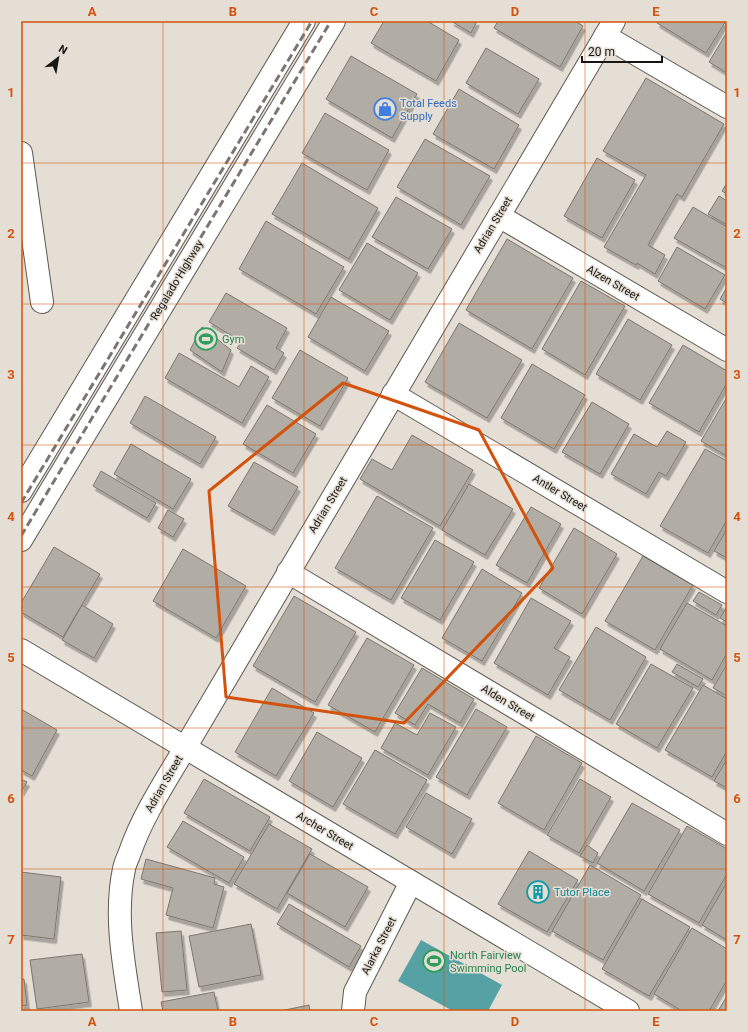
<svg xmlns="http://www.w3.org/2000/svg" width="748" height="1032" font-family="Roboto,sans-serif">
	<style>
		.water { fill: #56a1a4 }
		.building { fill: #b2ada4; stroke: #7c776e; filter: url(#shadow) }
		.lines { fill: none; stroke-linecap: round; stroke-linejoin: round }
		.minor-casing { stroke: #5e5951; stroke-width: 24 }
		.primary-casing { stroke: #5e5951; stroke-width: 24 }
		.minor { stroke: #fff; stroke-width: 22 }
		.primary { stroke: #fff; stroke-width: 22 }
		.rail { stroke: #7b7770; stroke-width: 3; stroke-dasharray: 8 4; stroke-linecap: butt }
		.marked { fill: none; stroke: #d3520d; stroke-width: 3; stroke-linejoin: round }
		.grid { fill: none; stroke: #d3520d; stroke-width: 1; stroke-opacity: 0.55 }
		.labels { text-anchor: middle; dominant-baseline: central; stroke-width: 3; stroke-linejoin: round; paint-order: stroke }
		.shop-label { font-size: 11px; fill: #366cbe; stroke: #e4ded5; text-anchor: start }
		.street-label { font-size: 11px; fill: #181612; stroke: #e4ded5 }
		.leisure-label { font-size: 11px; fill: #27864d; stroke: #e4ded5; text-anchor: start }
		.culture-label { font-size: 11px; fill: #0d838f; stroke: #e4ded5; text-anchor: start }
		.neatline { fill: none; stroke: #d3520d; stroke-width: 1.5 }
		.grid-label { font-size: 13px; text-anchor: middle; font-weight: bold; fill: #d3520d }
	</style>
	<defs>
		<filter id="shadow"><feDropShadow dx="2.5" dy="4.5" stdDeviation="0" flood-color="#0004"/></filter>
	</defs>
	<rect width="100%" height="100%" fill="#e4ded5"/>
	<polygon class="water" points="421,940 502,985 488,1011 453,1011 398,981"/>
	<g class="building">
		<polygon points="384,21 427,21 459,40 436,81 371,43"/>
		<polygon points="451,21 477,21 471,33"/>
		<polygon points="498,21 575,21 583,26 560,67 494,28"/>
		<polygon points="658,21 726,21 706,53 657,23"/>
		<polygon points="727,32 727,73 709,62"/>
		<polygon points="486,48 539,79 518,114 466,83"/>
		<polygon points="351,56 417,94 392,138 326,99"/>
		<polygon points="646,78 724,124 682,197 677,194 648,245 665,255 655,274 637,263 636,265 604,247 646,175 603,151"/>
		<polygon points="459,89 519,125 494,169 433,134"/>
		<polygon points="325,113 389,150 367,190 302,153"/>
		<polygon points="425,139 490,176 461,225 397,187"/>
		<polygon points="597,158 635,180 602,238 564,216"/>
		<polygon points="302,163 378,208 349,259 272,214"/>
		<polygon points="727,183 727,194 722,191"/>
		<polygon points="719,196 727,201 727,225 708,214"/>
		<polygon points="396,197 452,229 428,269 372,237"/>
		<polygon points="693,207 727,227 727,264 725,267 674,238"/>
		<polygon points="266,221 344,267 316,314 239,269"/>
		<polygon points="507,239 573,278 532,349 466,310"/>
		<polygon points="367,243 418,273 390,320 339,290"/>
		<polygon points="677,247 725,275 705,309 658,281"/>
		<polygon points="581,281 625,306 585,375 542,349"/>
		<polygon points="727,287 727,303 720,299"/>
		<polygon points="226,293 287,328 276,348 284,353 274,370 237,348 242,342 209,322"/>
		<polygon points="331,297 389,331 365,371 308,337"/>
		<polygon points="628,319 672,345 640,400 596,374"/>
		<polygon points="459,323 522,360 487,418 425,382"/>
		<polygon points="202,327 231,350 222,372 190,350"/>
		<polygon points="683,345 727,371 727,383 699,432 649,403"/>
		<polygon points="300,350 348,378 320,426 272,398"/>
		<polygon points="179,353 239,387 251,366 269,377 242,423 165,378"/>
		<polygon points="532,364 585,395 554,449 501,418"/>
		<polygon points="145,396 216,437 200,464 130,423"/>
		<polygon points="727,397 727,456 701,441"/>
		<polygon points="592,402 629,424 600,474 562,452"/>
		<polygon points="267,405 316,434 293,473 243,444"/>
		<polygon points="667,431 686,442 666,476 659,472 646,494 611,474 634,434 657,447"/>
		<polygon points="412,435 473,470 440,526 360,479 372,459 392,470"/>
		<polygon points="131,444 191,479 173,509 114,474"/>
		<polygon points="705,449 727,461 727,520 708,553 660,526"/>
		<polygon points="254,462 298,487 272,531 228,506"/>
		<polygon points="101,471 156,503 147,518 93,486"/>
		<polygon points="469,484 513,509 485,555 442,530"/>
		<polygon points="377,496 433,528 391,600 335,568"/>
		<polygon points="531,507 561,524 527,583 496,565"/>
		<polygon points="168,510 184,519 173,537 158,528"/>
		<polygon points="574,528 617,554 582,614 539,588"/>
		<polygon points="727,529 727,558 714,551"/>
		<polygon points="435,540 474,562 440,620 401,598"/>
		<polygon points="54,547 100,574 63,637 21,612 21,603"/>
		<polygon points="183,549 246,586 216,638 153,601"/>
		<polygon points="643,556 693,585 655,650 605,621"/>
		<polygon points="482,569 522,593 482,661 442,638"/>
		<polygon points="699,592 722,605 716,615 693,601"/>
		<polygon points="294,596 356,632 315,702 253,666"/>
		<polygon points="531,598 571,621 554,648 570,657 548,695 494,663"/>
		<polygon points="687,603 727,626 727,653 712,680 660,649"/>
		<polygon points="82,605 113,624 94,658 62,640"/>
		<polygon points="726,608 727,609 727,622 720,618"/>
		<polygon points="596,627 646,657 610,720 559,690"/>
		<polygon points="367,638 414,665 375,732 328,705"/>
		<polygon points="651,664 693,688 657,748 616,724"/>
		<polygon points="677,664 703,679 698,687 672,672"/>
		<polygon points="727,664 727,696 713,688"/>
		<polygon points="422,668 474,699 460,723 428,704 415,725 395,713"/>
		<polygon points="703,685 727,699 727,751 712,777 665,750"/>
		<polygon points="272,688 314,713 276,776 235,752"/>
		<polygon points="21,709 57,730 32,776 21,770"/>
		<polygon points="476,709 507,727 467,795 436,777"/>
		<polygon points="430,713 456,727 428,775 381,748 395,723 417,735"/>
		<polygon points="317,732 362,758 333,807 289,781"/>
		<polygon points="536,736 582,763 544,830 498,803"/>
		<polygon points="375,750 427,780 395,834 343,804"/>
		<polygon points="727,759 727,788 714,781"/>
		<polygon points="21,779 27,782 21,792"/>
		<polygon points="204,779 270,817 250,851 184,813"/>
		<polygon points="580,779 611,797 579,853 547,835"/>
		<polygon points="426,793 472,819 452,854 406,827"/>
		<polygon points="632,803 680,830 644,891 597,863"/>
		<polygon points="183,821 244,857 229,883 167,847"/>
		<polygon points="269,824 312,849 277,909 234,884"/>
		<polygon points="687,826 727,849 727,874 699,923 648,894"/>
		<polygon points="587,845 598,853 593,863 580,856"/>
		<polygon points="529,851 578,880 547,932 498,904"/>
		<polygon points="310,854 368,887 345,927 287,893"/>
		<polygon points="146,859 215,878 214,884 224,887 213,928 166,915 173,888 141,879"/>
		<polygon points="590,865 641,895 603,960 552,931"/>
		<polygon points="21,872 61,877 54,939 21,935"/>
		<polygon points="727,882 727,940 702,925"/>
		<polygon points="642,899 690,927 649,996 602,969"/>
		<polygon points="289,904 361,946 349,967 277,924"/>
		<polygon points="251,924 261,975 199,987 189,936"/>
		<polygon points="692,928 727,949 727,980 709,1011 682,1011 654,994"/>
		<polygon points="181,931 187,990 162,992 156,933"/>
		<polygon points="82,954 89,1002 37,1009 30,960"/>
		<polygon points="21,979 24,979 27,1005 21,1006"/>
		<polygon points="214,992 218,1011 163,1011 161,1002"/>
		<polygon points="727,996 727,1011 718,1011"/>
		<polygon points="309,1005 310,1011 280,1011"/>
	</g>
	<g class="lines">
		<g class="minor-casing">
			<g id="minor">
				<polyline points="605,36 727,107"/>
				<polyline points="21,153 42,302"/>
				<polyline points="499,216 727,350"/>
				<polyline points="393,394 727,592"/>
				<polyline points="288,572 727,834"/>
				<polyline points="21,650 628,1011"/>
				<path d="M131,1011C124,965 114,916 124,869C125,863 128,858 130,852C143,815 165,782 185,748L614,21"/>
				<polyline points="353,1011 355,992 411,882"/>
			</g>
		</g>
		<g class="primary-casing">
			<g id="primary">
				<polyline points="21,491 304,21"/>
				<polyline points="21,540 334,21"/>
			</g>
		</g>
		<use href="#minor" class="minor"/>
		<use href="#primary" class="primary"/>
		<g class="rail">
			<polyline points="21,503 312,21"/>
			<polyline points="21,536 331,21"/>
		</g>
	</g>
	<path class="marked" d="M343,383L479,430L553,568L404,723L226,697L209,491Z"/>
	<path class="grid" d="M163,21V1011M304,21V1011M444,21V1011M585,21V1011M21,163H727M21,304H727M21,445H727M21,587H727M21,728H727M21,869H727"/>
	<defs>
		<g id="shop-ring" transform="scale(1.15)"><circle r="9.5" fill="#e4ded5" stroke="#3f7fe0" stroke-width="1.5"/><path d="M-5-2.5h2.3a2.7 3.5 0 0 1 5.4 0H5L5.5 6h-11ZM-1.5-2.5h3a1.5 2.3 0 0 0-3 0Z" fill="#3f7fe0"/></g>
		<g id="stadium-ring" transform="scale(1.15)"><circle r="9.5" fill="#e4ded5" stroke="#2e9e5b" stroke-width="1.5"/><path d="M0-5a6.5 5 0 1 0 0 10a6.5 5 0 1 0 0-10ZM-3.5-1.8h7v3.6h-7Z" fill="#2e9e5b"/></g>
		<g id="building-ring" transform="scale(1.15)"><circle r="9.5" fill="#e4ded5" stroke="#0f9aa8" stroke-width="1.5"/><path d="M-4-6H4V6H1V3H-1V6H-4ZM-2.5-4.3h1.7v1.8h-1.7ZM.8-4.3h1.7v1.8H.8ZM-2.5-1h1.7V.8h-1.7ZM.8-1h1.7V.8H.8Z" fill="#0f9aa8"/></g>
	</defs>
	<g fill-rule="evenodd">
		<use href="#shop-ring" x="385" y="109"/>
		<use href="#stadium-ring" x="206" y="339"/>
		<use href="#building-ring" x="538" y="892"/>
		<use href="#stadium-ring" x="434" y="961"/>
	</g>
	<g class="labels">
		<g class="shop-label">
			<text x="400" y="103">Total Feeds<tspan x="400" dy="13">Supply</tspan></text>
		</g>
		<g class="street-label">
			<text transform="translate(493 225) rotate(-59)">Adrian Street</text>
			<text transform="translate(177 280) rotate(-59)">Regalado Highway</text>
			<text transform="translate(613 283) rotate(30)">Alzen Street</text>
			<text transform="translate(560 493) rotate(31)">Antler Street</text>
			<text transform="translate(328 505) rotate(-59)">Adrian Street</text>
			<text transform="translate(508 703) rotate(31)">Alden Street</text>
			<text transform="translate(164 784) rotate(-60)">Adrian Street</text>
			<text transform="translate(325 831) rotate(31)">Archer Street</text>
			<text transform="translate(379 946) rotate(-63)">Alarka Street</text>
		</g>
		<g class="leisure-label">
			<text x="222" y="339">Gym</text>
			<text x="450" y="955">North Fairview<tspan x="450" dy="13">Swimming Pool</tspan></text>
		</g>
		<g class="culture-label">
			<text x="554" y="892">Tutor Place</text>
		</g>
	</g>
	<rect width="748" height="1032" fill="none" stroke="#e4ded5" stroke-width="44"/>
	<g transform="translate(58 58) rotate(31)" stroke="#e4ded5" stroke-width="3" paint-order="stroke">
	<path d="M0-3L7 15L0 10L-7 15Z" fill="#181612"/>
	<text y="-6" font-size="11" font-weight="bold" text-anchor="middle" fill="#181612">N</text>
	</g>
	<path d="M582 56v6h80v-6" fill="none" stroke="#181612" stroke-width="2"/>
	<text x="588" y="56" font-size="12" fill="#181612" stroke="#e4ded5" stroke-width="3" paint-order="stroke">20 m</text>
	<rect x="22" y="22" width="704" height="988" class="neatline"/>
	<g class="grid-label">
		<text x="92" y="16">A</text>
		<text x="233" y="16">B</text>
		<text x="374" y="16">C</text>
		<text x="515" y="16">D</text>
		<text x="656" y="16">E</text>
		<text x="11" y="97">1</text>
		<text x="737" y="97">1</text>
		<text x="11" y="238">2</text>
		<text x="737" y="238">2</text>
		<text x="11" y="379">3</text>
		<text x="737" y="379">3</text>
		<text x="11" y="521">4</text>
		<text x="737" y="521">4</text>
		<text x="11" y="662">5</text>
		<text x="737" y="662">5</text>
		<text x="11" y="803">6</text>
		<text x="737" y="803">6</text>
		<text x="11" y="944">7</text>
		<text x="737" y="944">7</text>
		<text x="92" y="1026">A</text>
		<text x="233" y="1026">B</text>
		<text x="374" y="1026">C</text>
		<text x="515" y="1026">D</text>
		<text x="656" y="1026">E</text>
	</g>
</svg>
